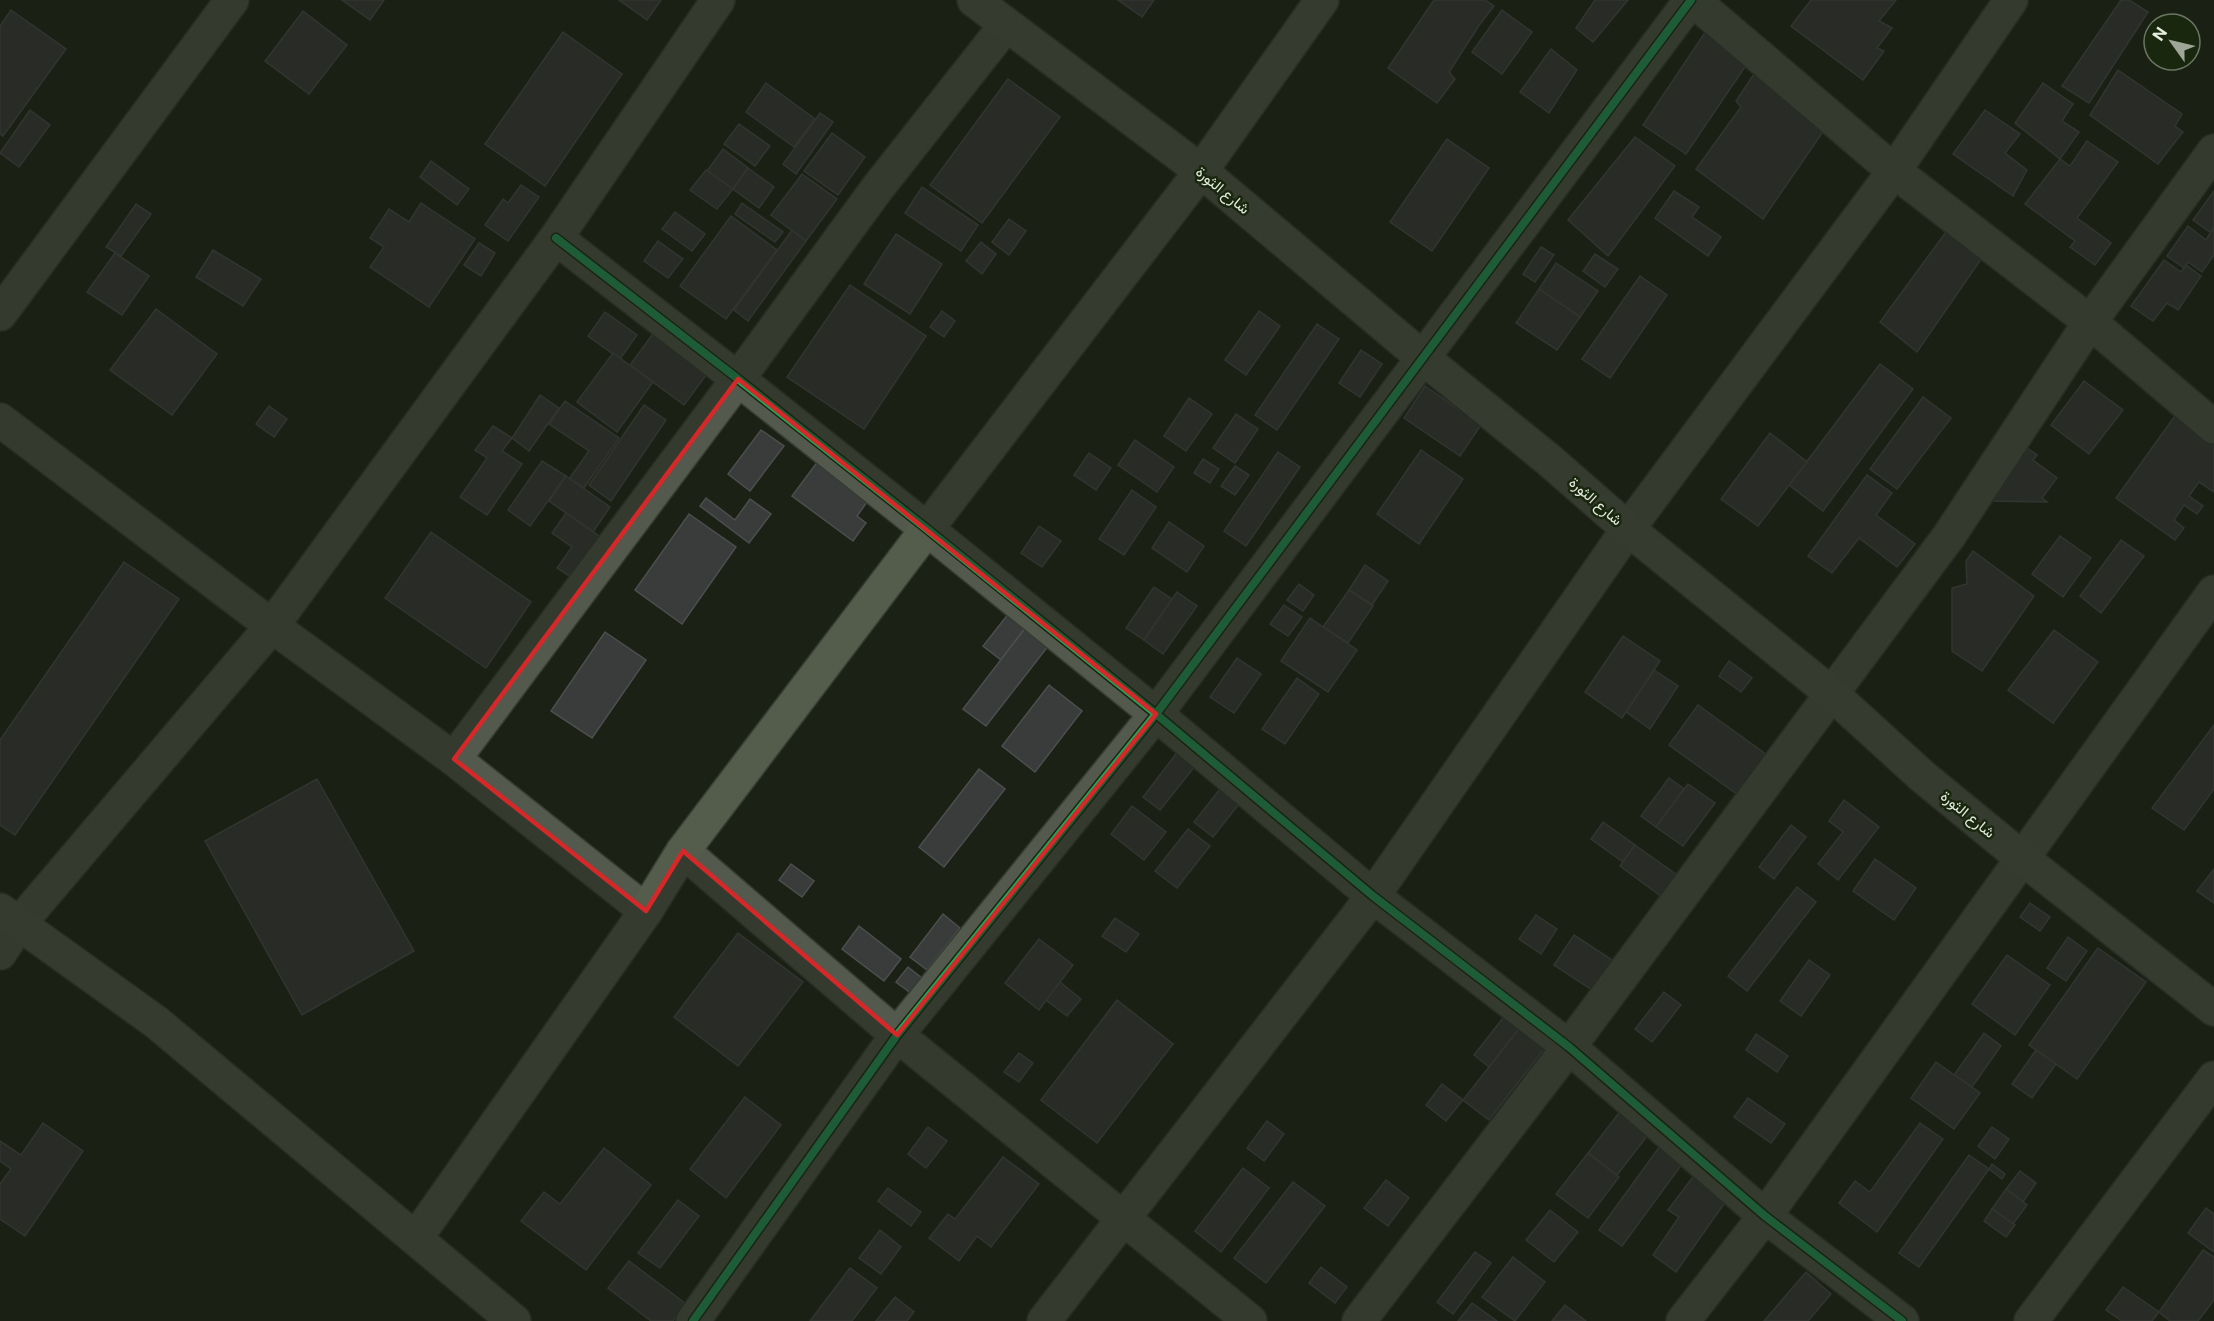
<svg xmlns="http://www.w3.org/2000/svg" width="2214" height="1321" font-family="'Public Sans',Vazirmatn,sans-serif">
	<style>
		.building { fill: #3a3b3b; stroke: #4d4e4e; stroke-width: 1.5 }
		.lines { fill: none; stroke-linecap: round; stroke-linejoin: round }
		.street-casing { stroke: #373d32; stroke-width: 36 }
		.secondary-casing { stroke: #373d32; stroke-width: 36 }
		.street { stroke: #535a4d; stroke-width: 33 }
		.secondary { stroke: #545c4c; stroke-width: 33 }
		.cycleway-casing { stroke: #1a270f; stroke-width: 11 }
		.cycleway { stroke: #20a55d; stroke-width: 8 }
		.marked { fill: none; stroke: #d62828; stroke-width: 4.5; stroke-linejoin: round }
		.labels { text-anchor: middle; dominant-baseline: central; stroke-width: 5; stroke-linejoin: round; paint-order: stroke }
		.street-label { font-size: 15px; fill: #e4edde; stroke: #1a270f }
	</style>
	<rect width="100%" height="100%" fill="#1b2115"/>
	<g class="building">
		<polygon points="342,0 384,0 370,20"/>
		<polygon points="619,0 661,0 647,20"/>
		<polygon points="1118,0 1154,0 1142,17"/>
		<polygon points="1434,0 1485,0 1494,6 1480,24 1449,72 1455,79 1437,103 1388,68"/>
		<polygon points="1595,0 1628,0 1593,42 1576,28"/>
		<polygon points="1811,0 1896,0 1879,21 1892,28 1877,48 1884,51 1863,80 1791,26"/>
		<polygon points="2121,0 2129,0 2148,12 2089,103 2062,86"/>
		<polygon points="11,10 66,49 3,136 0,134 0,26"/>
		<polygon points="1502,10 1532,32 1502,74 1472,52"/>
		<polygon points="303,11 347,45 309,94 265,61"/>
		<polygon points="1706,31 1749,61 1686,154 1643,125"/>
		<polygon points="563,32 622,74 545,186 485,144"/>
		<polygon points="1551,49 1577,70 1549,113 1520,92"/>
		<polygon points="1758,68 1829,123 1763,219 1696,169 1741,107 1736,101"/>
		<polygon points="2118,70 2182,114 2175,126 2183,132 2158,164 2090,115"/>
		<polygon points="1008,79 1060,117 982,223 930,185"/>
		<polygon points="766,83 815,119 794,147 746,112"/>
		<polygon points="2043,83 2073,104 2062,121 2079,132 2060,159 2015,123"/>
		<polygon points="30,110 50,125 19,167 0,153"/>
		<polygon points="1985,110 2020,134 2005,153 2027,170 2013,196 1953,154"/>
		<polygon points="820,113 833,122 796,174 783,164"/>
		<polygon points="739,124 770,146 755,166 724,144"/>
		<polygon points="832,133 865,157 838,195 804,171"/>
		<polygon points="1635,137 1675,166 1608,256 1568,220"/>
		<polygon points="1447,139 1489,168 1432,251 1390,222"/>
		<polygon points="2087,141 2118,162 2077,218 2111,243 2095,265 2070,247 2075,241 2025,204 2060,159 2070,166"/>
		<polygon points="723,149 748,168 733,189 707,171"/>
		<polygon points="431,161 469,189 457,205 420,177"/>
		<polygon points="748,168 774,187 759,208 733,189"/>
		<polygon points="706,170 733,189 717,209 690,190"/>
		<polygon points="802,174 837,199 806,241 771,215"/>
		<polygon points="521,185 539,197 508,241 485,225 503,199 508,203"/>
		<polygon points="922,187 978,225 961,251 905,213"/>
		<polygon points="1674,191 1699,207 1692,217 1721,237 1708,256 1655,218"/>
		<polygon points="2214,191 2214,227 2210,232 2193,220"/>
		<polygon points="421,203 475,239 429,307 370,267 384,247 370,238 389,209 409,222"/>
		<polygon points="742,203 783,232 775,242 735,214"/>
		<polygon points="136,204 151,214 121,256 106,247"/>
		<polygon points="675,212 705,234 692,251 662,229"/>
		<polygon points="731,216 777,250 726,319 680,286"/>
		<polygon points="1009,219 1026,231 1009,255 992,242"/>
		<polygon points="1951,225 1986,252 1917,352 1880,322"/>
		<polygon points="2188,226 2206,240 2214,227 2214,255 2202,272 2188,262 2184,268 2167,256"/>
		<polygon points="792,230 806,241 748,321 734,310"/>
		<polygon points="896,234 942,264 910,314 864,284"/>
		<polygon points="658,241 683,259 668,278 644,261"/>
		<polygon points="981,242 996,254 982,274 966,261"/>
		<polygon points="479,243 495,253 481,276 464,265"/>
		<polygon points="1541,247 1554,255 1535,282 1523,274"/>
		<polygon points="213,250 261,279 243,306 196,277"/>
		<polygon points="115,253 149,276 122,315 87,292"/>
		<polygon points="1595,254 1618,269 1605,287 1583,271"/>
		<polygon points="2164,260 2181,272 2186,265 2201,276 2178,310 2167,303 2153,321 2131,306"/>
		<polygon points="1556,263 1598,291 1580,317 1539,289"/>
		<polygon points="1640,276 1667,295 1610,378 1582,359"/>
		<polygon points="850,285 926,336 864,429 787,377"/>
		<polygon points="1539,289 1580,317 1557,350 1516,323"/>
		<polygon points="156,309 217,354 172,415 110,370"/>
		<polygon points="942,311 955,321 944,337 930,327"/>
		<polygon points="1259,311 1280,326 1246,375 1225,360"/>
		<polygon points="605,312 637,335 620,359 588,336"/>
		<polygon points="1317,324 1339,339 1277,430 1255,415"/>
		<polygon points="652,335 707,374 684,405 630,365"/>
		<polygon points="1361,350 1382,364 1360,397 1339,383"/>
		<polygon points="613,353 653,382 617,432 577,402"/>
		<polygon points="1880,364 1913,389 1823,511 1789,485"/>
		<polygon points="2084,381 2123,410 2089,454 2051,425"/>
		<polygon points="1425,386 1481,425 1460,456 1404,418"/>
		<polygon points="540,395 559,408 529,451 512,438"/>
		<polygon points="1923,397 1951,418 1897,489 1870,469"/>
		<polygon points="1189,398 1212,414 1186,451 1164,436"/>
		<polygon points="565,401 619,438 584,488 569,479 589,451 549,424"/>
		<polygon points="644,405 666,420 611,501 589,485"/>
		<polygon points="269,406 287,419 274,437 256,424"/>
		<polygon points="2177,413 2214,440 2214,492 2199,482 2189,496 2203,506 2197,514 2184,505 2174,520 2184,528 2175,540 2116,498"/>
		<polygon points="1236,414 1258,429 1235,463 1213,448"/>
		<polygon points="493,426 512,438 502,451 522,464 487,515 460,497 487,458 475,450"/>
		<polygon points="761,430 784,446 750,491 728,474"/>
		<polygon points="1770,433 1807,462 1758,526 1721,499"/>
		<polygon points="1135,440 1174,467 1157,492 1118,465"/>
		<polygon points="2027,448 2037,455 2033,460 2057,478 2042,498 2047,502 1988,501"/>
		<polygon points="1421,450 1463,479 1419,544 1377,514"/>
		<polygon points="1278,452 1300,467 1246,546 1224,531"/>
		<polygon points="1089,453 1111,468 1096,490 1074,475"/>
		<polygon points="821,457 872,495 857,516 866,523 853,541 792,496"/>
		<polygon points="1203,459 1219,469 1210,483 1194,473"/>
		<polygon points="542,461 566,476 530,526 508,510"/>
		<polygon points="1235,466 1249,475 1235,495 1221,486"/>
		<polygon points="1867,475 1892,493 1876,515 1915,544 1897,567 1859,538 1832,573 1808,556"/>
		<polygon points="566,476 610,507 593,532 549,501"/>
		<polygon points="1132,490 1156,507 1124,555 1099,539"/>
		<polygon points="706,498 735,520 750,499 771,514 749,543 700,506"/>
		<polygon points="566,513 605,540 577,581 557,568 572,547 552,533"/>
		<polygon points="689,514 736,547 682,624 635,590"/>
		<polygon points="1169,522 1204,546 1187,572 1152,548"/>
		<polygon points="1039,526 1061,541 1042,567 1021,553"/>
		<polygon points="431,532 531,602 486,668 385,598"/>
		<polygon points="2060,536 2091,558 2063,597 2032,574"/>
		<polygon points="2121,540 2144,556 2101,613 2080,596"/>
		<polygon points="1973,551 2034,596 1982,671 1952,651 1952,588 1967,584 1966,561"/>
		<polygon points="124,562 179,599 15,835 0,825 0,740"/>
		<polygon points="1365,565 1388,581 1372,605 1349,590"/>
		<polygon points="1299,584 1314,595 1303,611 1287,600"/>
		<polygon points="1154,587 1172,599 1144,640 1126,628"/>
		<polygon points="1349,590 1373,606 1348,643 1323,627"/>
		<polygon points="1177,592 1197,606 1163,654 1144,640"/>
		<polygon points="1284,605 1302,617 1288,636 1270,624"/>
		<polygon points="1009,613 1026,627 1001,660 983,646"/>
		<polygon points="1310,618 1357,650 1328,692 1281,661"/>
		<polygon points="1026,627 1049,645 986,726 963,709"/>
		<polygon points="2054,630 2098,662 2053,723 2008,690"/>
		<polygon points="605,632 646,660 592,738 551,711"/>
		<polygon points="1623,636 1660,661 1622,718 1585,692"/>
		<polygon points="1237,658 1261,674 1234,713 1210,697"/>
		<polygon points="1729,661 1752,678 1741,692 1719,676"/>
		<polygon points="1654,670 1678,686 1650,729 1626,712"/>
		<polygon points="1297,678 1319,694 1285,744 1262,729"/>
		<polygon points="1049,685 1082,711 1035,772 1002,746"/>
		<polygon points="1698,705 1767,755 1738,795 1669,745"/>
		<polygon points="2214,725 2214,789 2184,830 2152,808"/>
		<polygon points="1182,746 1200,760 1160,810 1143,797"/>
		<polygon points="979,769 1005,789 944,867 919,847"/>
		<polygon points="1669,778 1684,789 1656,827 1641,816"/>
		<polygon points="317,779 414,951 302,1015 205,841"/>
		<polygon points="1227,780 1246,795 1213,837 1194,822"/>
		<polygon points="1688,784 1715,803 1683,846 1656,827"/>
		<polygon points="1844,800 1879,827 1838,880 1818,864 1843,832 1829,821"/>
		<polygon points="1132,806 1166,832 1144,860 1111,834"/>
		<polygon points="1603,822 1635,845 1623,862 1591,839"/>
		<polygon points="1791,825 1806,837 1774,879 1759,867"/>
		<polygon points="1188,829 1210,846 1177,888 1155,871"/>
		<polygon points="1635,845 1677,875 1662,897 1620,866"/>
		<polygon points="1875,859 1916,888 1894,920 1853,891"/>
		<polygon points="791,864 814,881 802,897 779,880"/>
		<polygon points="2214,869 2214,903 2197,891"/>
		<polygon points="1797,887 1816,902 1747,991 1728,976"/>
		<polygon points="2030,903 2050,917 2040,931 2020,917"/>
		<polygon points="943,914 960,928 927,970 910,957"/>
		<polygon points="1536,915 1557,929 1541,954 1519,939"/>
		<polygon points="1115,918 1139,934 1126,952 1102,936"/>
		<polygon points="859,926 901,959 884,981 842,949"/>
		<polygon points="738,933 803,982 738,1066 674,1017"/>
		<polygon points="1574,935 1612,960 1592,990 1554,965"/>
		<polygon points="2068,937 2087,951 2066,981 2047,968"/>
		<polygon points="1039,939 1073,965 1039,1010 1005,983"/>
		<polygon points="2098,948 2146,982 2077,1079 2029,1045"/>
		<polygon points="2007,955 2050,985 2015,1035 1972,1004"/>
		<polygon points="1809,960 1830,975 1801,1016 1780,1001"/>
		<polygon points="908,967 923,979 912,994 896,982"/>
		<polygon points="1060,982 1081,999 1067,1016 1046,1000"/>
		<polygon points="1664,992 1681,1005 1652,1042 1635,1029"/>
		<polygon points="1117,1000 1173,1044 1097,1143 1041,1100"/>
		<polygon points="1507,1013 1522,1025 1489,1067 1474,1055"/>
		<polygon points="1522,1025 1548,1044 1489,1120 1463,1100"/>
		<polygon points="1984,1033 2001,1046 1972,1087 1954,1075"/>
		<polygon points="1756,1034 1788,1056 1777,1072 1746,1050"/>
		<polygon points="2036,1050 2056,1064 2032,1098 2012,1084"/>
		<polygon points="1019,1053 1033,1063 1019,1082 1004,1072"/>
		<polygon points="1936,1062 1980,1093 1954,1129 1911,1098"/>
		<polygon points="1442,1084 1463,1100 1446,1121 1426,1105"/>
		<polygon points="1636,1091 1665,1113 1617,1175 1588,1153"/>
		<polygon points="745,1097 781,1125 726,1198 690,1169"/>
		<polygon points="1748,1098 1785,1124 1771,1143 1734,1117"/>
		<polygon points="1267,1121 1284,1134 1264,1161 1247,1148"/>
		<polygon points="43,1123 83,1151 25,1236 0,1219 0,1184 11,1169 0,1161 0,1141 21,1155"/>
		<polygon points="1920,1123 1943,1139 1877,1232 1839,1203 1855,1181 1870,1192"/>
		<polygon points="928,1127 947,1141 926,1168 908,1154"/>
		<polygon points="1992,1127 2009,1139 1995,1159 1978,1146"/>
		<polygon points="1660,1146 1683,1163 1622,1246 1599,1230"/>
		<polygon points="604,1148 651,1185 586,1270 521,1221 544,1192 560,1204"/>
		<polygon points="1588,1153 1619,1177 1588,1218 1556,1194"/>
		<polygon points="1969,1155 1989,1169 1919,1267 1899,1253"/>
		<polygon points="1003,1157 1039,1184 991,1247 977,1236 959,1261 929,1238 948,1214 955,1219"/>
		<polygon points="1992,1164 2005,1174 2002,1179 1989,1169"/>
		<polygon points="1243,1168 1269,1188 1221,1252 1195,1231"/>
		<polygon points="1698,1170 1731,1194 1676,1272 1653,1255 1679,1217 1668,1210"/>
		<polygon points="2020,1171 2036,1183 2023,1202 2006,1189"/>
		<polygon points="1386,1180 1409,1198 1388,1226 1364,1208"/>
		<polygon points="1293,1182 1325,1206 1266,1283 1234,1258"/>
		<polygon points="888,1188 921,1212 911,1226 878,1201"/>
		<polygon points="2006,1189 2027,1205 2013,1224 1992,1209"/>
		<polygon points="678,1200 699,1216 660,1268 638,1253"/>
		<polygon points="2206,1208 2214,1214 2214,1252 2188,1233"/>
		<polygon points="1992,1209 2015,1225 2006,1237 1984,1221"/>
		<polygon points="1550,1210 1578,1232 1554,1262 1526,1240"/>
		<polygon points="880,1230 901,1247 881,1274 859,1258"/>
		<polygon points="2203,1250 2214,1257 2214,1300 2198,1321 2170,1321 2159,1312"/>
		<polygon points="1475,1252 1491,1263 1453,1314 1437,1302"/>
		<polygon points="1513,1257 1545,1282 1515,1321 1482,1297"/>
		<polygon points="629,1261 686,1304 673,1321 651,1321 608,1288"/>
		<polygon points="1321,1267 1347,1287 1335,1303 1309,1283"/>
		<polygon points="850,1268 877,1288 852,1321 810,1321"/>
		<polygon points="1806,1272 1831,1294 1808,1321 1764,1321"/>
		<polygon points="2123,1287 2159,1312 2152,1321 2122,1321 2106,1310"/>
		<polygon points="895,1297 914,1312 907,1321 876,1321"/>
		<polygon points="1472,1303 1497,1321 1458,1321"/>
		<polygon points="1565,1305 1586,1321 1552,1321"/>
	</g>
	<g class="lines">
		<g class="street-casing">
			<g id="street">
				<polyline points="1693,0 1894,171 2090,322 2214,427"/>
				<polyline points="556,238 738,379 927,529 1156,714 1373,896 1569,1047 1765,1216 1902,1321"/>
				<polyline points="0,314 232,0"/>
				<polyline points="0,420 272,626 454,759 646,911"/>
				<polyline points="454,759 738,379 876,190 1006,25"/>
				<polyline points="683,851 897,1035 1250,1321"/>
				<polyline points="0,953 19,924 272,626 556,238 718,0"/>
				<polyline points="693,1321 897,1035 1156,714 1691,0"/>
				<polyline points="1044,1321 1373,896 1628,529 1894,171 2011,0"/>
				<polyline points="1359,1321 1569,1047 1949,536 2090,322 2214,151"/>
				<polyline points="1683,1321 1765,1216 2214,592"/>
				<polyline points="2031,1321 2214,1078"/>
			</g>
		</g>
		<g class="secondary-casing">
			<g id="secondary">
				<polyline points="974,0 1201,171 1423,358 1549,460 1628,529 1832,694 1922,776 2022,858 2214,1009"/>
				<polyline points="0,910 156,1022 514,1321"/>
				<polyline points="416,1238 646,911 683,851 927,529 1201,171 1322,0"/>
			</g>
		</g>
		<use href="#street" class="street"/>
		<use href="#secondary" class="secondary"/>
		<g class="cycleway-casing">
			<g id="cycleway">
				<polyline points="556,238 738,379 927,529 1156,714 1373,896 1569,1047 1765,1216 1902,1321"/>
				<polyline points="693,1321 897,1035 1156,714 1691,0"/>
			</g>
		</g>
		<use href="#cycleway" class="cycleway"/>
	</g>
	<path d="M0 0H2214V1321H0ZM738,379L1156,714L897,1035L683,851L646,911L454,759Z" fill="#1b2115" fill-opacity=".55" fill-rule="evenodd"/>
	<path class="marked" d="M738,379L1156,714L897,1035L683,851L646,911L454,759Z"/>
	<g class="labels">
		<g class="street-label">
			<text transform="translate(1223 190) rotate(40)">شارع الثورة</text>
			<text transform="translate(1596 501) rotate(41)">شارع الثورة</text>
			<text transform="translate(1968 814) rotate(39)">شارع الثورة</text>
		</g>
	</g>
	<g transform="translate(2172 42) rotate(304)"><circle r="28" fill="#1a270f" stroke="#6b7662" stroke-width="1.5"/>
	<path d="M0-4.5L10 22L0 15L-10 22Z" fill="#9ea698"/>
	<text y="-9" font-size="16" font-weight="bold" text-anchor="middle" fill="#e4edde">N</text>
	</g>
</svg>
